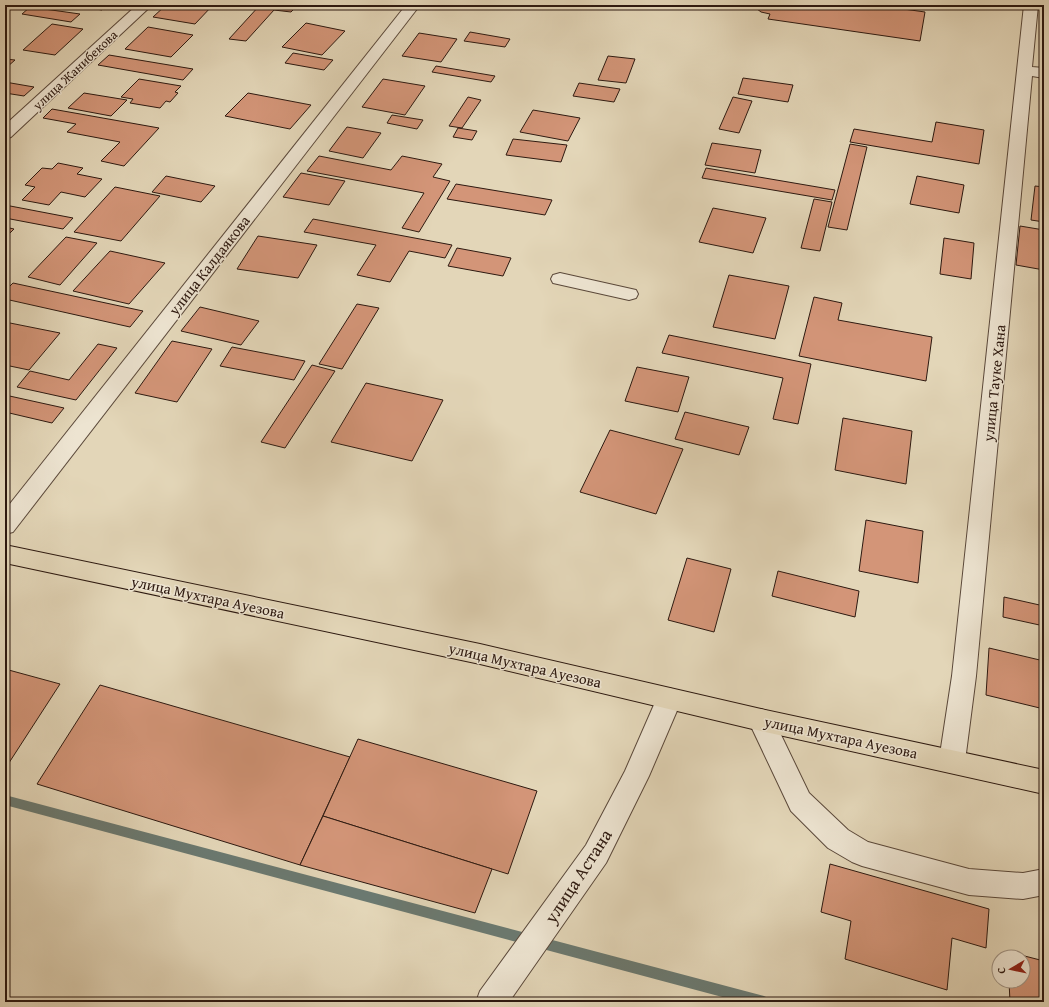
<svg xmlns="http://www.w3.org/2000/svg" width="1049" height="1007" font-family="'Gentium Book Plus',serif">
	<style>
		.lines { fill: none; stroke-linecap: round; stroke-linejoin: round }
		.stream { fill: #6b7970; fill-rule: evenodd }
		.building { fill: #d39578; stroke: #2d1910 }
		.minor-casing { stroke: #5a483a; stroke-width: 2 }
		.major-casing { stroke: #2d1910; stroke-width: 2 }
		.minor { fill: #ede4d1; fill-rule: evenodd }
		.major { fill: #e3d6b8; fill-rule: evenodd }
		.labels { text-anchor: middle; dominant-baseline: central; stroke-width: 3; stroke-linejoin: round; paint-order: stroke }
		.far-street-label { font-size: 13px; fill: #2d1910; stroke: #ede4d1 }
		.street-label { font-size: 15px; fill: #2d1910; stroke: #ede4d1 }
		.near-street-label { font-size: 18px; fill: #2d1910; stroke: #ede4d1 }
	</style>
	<rect width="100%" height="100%" fill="#e3d6b8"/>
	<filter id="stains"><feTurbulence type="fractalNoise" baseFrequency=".005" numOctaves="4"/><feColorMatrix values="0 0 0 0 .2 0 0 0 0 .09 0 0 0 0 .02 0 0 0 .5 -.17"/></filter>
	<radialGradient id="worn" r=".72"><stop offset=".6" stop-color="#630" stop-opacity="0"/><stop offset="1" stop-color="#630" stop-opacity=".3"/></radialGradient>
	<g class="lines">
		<polygon class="stream" points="5,795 764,996 768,998 770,1002 741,1002 5,805"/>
	</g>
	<g class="building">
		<polygon points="72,5 107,5 102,10"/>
		<polygon points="166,5 213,5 195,24 153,17"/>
		<polygon points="260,5 298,5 291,12 274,10 246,41 229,39"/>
		<polygon points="752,5 875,5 925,12 920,41 768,19 770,14 761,12"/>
		<polygon points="30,7 80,14 71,22 22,14"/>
		<polygon points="306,23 345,31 322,55 282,47"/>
		<polygon points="52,24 83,29 55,55 23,50"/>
		<polygon points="148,27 193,35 171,57 125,49"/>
		<polygon points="470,32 510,39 505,47 464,41"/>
		<polygon points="419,33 457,39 441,62 402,56"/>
		<polygon points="293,53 333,60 324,70 285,63"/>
		<polygon points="109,55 193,69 183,80 98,65"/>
		<polygon points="608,56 635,59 626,83 598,80"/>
		<polygon points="5,59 15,60 7,67 5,66"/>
		<polygon points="436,66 495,76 491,82 432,72"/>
		<polygon points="743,78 793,85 788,102 738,94"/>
		<polygon points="139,79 181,86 175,92 178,93 170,102 166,101 160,108 130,103 133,99 121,97"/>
		<polygon points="383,79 425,86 405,115 362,107"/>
		<polygon points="5,82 34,87 24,96 5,93"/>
		<polygon points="579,83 620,89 614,102 573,96"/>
		<polygon points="84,93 127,100 111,116 68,108"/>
		<polygon points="248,93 311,105 290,129 225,116"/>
		<polygon points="468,97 481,100 462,128 449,126"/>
		<polygon points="733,97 752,101 739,133 719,129"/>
		<polygon points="52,109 159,128 124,166 101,161 120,142 67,132 76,124 43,118"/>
		<polygon points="533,110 580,118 568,141 520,132"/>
		<polygon points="392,115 423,120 417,129 387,123"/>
		<polygon points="936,122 984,130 979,164 850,142 854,129 932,142"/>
		<polygon points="347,127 381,133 363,158 329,151"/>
		<polygon points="458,128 477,131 472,140 453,137"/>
		<polygon points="513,139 567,145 561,162 506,155"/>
		<polygon points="712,143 761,150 755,173 705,165"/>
		<polygon points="1044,143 1044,169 1041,168"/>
		<polygon points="850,144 867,147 847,230 828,227"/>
		<polygon points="319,156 391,170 402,156 442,164 433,177 450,181 419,232 402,228 424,193 307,171"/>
		<polygon points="58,163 83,168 77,174 102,179 85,197 61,192 49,205 22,200 35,187 25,185 42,168 52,169"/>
		<polygon points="706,168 835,190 832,200 702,178"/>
		<polygon points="301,173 345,181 329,205 283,197"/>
		<polygon points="166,176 215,186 201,202 152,192"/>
		<polygon points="917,176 964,185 959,213 910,204"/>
		<polygon points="456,184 552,200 545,215 447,199"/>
		<polygon points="1035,186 1044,187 1044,222 1031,220"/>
		<polygon points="115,187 160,196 121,241 74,232"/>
		<polygon points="814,199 832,202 820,251 801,248"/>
		<polygon points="5,205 73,218 63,229 5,218"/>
		<polygon points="713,208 766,218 753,253 699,242"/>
		<polygon points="313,219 452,245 445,258 409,251 390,282 357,275 376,245 304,232"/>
		<polygon points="1020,226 1044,230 1044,270 1016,265"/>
		<polygon points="5,227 14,229 5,238"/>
		<polygon points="258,236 317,245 298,278 237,269"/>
		<polygon points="66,237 97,243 60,285 28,277"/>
		<polygon points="944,238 974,243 971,279 940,274"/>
		<polygon points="457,248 511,258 503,276 448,266"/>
		<polygon points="110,251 165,263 129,304 73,291"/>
		<polygon points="729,275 789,286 775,339 713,327"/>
		<polygon points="13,283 143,311 130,327 5,299 5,291"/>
		<polygon points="814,297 842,303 838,320 932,337 926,381 799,356"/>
		<polygon points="357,304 379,308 342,369 319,364"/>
		<polygon points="200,307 259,321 241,345 181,331"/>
		<polygon points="5,322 60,333 29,370 5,365"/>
		<polygon points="669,335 811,364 798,424 773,419 783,378 662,353"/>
		<polygon points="172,341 212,349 177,402 135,393"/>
		<polygon points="98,344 117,348 76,400 17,387 30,371 69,380"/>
		<polygon points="232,347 305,361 294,380 220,366"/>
		<polygon points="312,365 335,371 285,448 261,442"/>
		<polygon points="637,367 689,377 678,412 625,401"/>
		<polygon points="366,383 443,400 412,461 331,442"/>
		<polygon points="5,395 64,408 52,423 5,412"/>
		<polygon points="685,412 749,427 739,455 675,439"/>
		<polygon points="843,418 912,431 906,484 835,470"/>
		<polygon points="610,430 683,449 656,514 580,492"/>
		<polygon points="866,520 923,531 918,583 859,571"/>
		<polygon points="687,558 731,569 714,632 668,620"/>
		<polygon points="778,571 859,591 855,617 772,596"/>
		<polygon points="1004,597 1044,606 1044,626 1003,617"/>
		<polygon points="989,648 1044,661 1044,709 986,695"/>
		<polygon points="5,669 60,684 5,769"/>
		<polygon points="100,685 350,757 300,865 37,784"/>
		<polygon points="358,739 537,791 508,874 323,816"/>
		<polygon points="323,816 492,869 475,913 300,865"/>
		<polygon points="830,864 989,909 986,948 952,938 947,990 845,959 851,921 821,912"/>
		<polygon points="1009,952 1044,961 1044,1002 1010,1002 1009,981 1023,981 1023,957 1009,957"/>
	</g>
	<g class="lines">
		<g class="minor-casing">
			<g id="minor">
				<polygon points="137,5 152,5 11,137 5,139 5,125"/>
				<polygon points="406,5 420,5 13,532 5,534 5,510"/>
				<polygon points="1024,5 1038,5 1032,67 1044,68 1044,78 1032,76 976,676 965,761 961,769 952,772 943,769 939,761 952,676"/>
				<polygon points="560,273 636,290 638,294 636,298 629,300 553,283 551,279 553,275"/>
				<polygon points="669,688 678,691 682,699 649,776 606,863 509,1002 476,1002 480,991 586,845 625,771 660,691"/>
				<polygon points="761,709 770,712 809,793 848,830 868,842 969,869 1023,873 1044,869 1044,895 1023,899 969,895 862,866 852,862 828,848 791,811 748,720 752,712"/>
			</g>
		</g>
		<g class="major-casing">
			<polygon id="major" points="5,545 480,644 761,709 1044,770 1044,794 761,731 480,664 5,563"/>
		</g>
		<use href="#minor" class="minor"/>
		<use href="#major" class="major"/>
	</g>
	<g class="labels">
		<g class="far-street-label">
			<text transform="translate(75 70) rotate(-43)">улица Жанибекова</text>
		</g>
		<g class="street-label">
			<text transform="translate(209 265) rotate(-52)">улица Калдаякова</text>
			<text transform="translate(994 383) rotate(-84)">улица Тауке Хана</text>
			<text transform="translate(208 597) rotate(12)">улица Мухтара Ауезова</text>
			<text transform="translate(525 665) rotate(13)">улица Мухтара Ауезова</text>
			<text transform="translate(841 737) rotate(12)">улица Мухтара Ауезова</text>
		</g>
		<g class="near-street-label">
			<text transform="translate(578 876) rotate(-57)">улица Астана</text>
		</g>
	</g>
	<rect width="1049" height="1007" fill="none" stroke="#e3d6b8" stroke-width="20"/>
	<rect x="6" y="6" width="1037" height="995" fill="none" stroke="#2d1910" stroke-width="2"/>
	<rect x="10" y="10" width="1029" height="987" fill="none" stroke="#2d1910"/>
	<g transform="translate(1011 969) rotate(261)"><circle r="19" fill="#ede4d1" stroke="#a09384"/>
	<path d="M0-3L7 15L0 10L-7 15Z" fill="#8f2418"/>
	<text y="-6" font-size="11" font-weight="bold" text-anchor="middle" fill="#2d1910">С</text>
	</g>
	<rect width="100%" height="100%" filter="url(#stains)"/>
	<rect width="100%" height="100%" fill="url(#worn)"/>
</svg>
